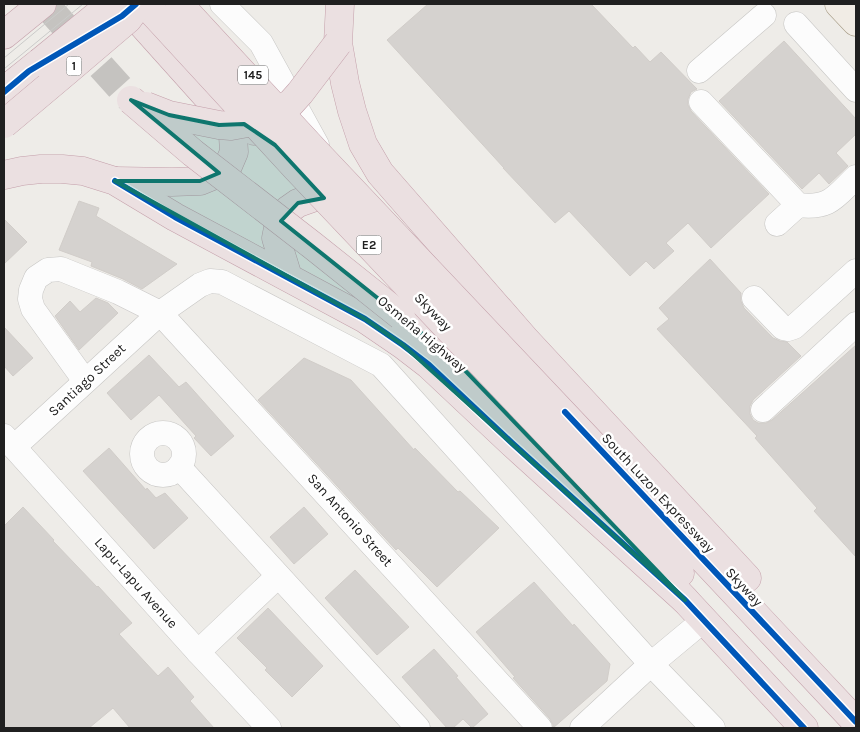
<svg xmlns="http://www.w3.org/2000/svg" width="860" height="732" font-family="Karla,sans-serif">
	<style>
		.building { fill: #d5d2cf; stroke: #d1cdc9 }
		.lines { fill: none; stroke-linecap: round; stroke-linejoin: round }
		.highway-tunnel { stroke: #c5c3c0; stroke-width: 28; stroke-dasharray: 28 14; stroke-linecap: butt }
		.minor-casing { stroke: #c7c6c4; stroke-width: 25 }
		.major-casing { stroke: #a59a84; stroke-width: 29 }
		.highway-casing { stroke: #c49faa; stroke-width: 29 }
		.minor { stroke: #fcfcfc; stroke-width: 24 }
		.major { stroke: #f1ece5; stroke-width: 28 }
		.highway { stroke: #ebe0e1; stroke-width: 28 }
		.tram { stroke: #cbcbca; stroke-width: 1 }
		.highway-bridge-casing { stroke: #c49faa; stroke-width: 29; stroke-linecap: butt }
		.highway-bridge { stroke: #ebe0e1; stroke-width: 28 }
		.cycleway-casing { stroke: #fff; stroke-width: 9 }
		.cycleway { stroke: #0057b8; stroke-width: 6 }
		.marked { fill: #0f766e; fill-opacity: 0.2; stroke: #0f766e; stroke-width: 4; stroke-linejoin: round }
		.labels { text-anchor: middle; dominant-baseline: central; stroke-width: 5; stroke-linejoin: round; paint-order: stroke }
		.shield { fill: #fff; stroke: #636363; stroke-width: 1 }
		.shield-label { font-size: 12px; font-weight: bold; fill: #202020 }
		.street-label { font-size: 14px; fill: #202020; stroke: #fff }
	</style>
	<rect width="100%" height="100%" fill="#eeece8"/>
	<g class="building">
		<polygon points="428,4 591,4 633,48 635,46 650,62 661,52 697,89 691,92 688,99 688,105 691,111 769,194 711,248 688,223 666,243 674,251 654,269 646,261 630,276 569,211 555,223 503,168 504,168 387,40"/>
		<polygon points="784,41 856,119 856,134 836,153 848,166 829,184 819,173 802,189 719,101"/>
		<polygon points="79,201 99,208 96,216 177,264 142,289 123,279 91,266 92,262 59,250"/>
		<polygon points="4,219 27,242 4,264"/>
		<polygon points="710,259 741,293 741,301 744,308 773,338 780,341 787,342 801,356 753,400 750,406 750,414 753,420 758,423 766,423 772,420 856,345 856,557 814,511 817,508 755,438 757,436 657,329 669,319 659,308"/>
		<polygon points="96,298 108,303 118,313 79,350 55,316 70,301 80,312"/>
		<polygon points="4,327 33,358 13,376 4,366"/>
		<polygon points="149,355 179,387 186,382 234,436 211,456 194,438 196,436 159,395 131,420 107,393"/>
		<polygon points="304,358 351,380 414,450 415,448 458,492 460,491 499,528 437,587 398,548 396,550 258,400"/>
		<polygon points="109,448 146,490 147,488 156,498 165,493 188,518 154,549 83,471"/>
		<polygon points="23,507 54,540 53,541 97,587 98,586 132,623 119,634 158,676 168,667 194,697 190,701 214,728 130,728 113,708 89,728 4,728 4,526"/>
		<polygon points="304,507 328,534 294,564 270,537"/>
		<polygon points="355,570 409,627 377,655 325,598"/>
		<polygon points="534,582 573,626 574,624 610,664 607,681 553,728 553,725 550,719 513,678 515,677 476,632"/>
		<polygon points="268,608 323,666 292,697 265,670 267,668 237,638"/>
		<polygon points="434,649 458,676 456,677 488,714 472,728 463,719 453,728 447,728 402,677"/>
	</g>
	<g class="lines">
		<polyline class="highway-tunnel" points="45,4 131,100"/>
		<g class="minor-casing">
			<g id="minor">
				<polyline points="222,4 261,43 317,145"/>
				<polyline points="796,24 856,90"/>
				<polyline points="699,71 764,15"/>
				<path d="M701,102L798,205C830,209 835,197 856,177"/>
				<polyline points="777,224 798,205"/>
				<polyline points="754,298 783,328 788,329 794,327 856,271"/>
				<polyline points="85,381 33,309 30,299 31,290 36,278 48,270 61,269 118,292 160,313 540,728"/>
				<polyline points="763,410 856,324"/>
				<circle cx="163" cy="454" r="21"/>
				<polyline points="4,436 198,652 269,728"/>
				<polyline points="14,447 160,313 200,285 210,281 222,282 381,365 651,664 713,728"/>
				<polyline points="179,467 418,728"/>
				<polyline points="198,652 278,576"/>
				<polyline points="582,728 651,664 704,620"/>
			</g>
		</g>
		<g class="major-casing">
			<polyline id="major" points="839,4 856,22"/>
		</g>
		<g class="highway-casing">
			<g id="highway">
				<polyline points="340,4 338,43 345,83 352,111 363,144 380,173 524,338 747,578"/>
				<polyline points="4,35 42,4"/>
				<polyline points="4,91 40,62"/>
				<polyline points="210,100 254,131"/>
				<polyline points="4,175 22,171 41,169 62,169 83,171 115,181 175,217 365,319 403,345 429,365 512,443 685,600"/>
				<polyline points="116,181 172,182 200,181 217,174 228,166 234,152 233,136 227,123 210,100 124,4"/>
				<polyline points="288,277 276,238 279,223 288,210 298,203 315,197 344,199"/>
				<polyline points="401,316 454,359 487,391 531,438"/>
				<polyline points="597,446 856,722"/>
				<polyline points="595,483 680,573"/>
				<polyline points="673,587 804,728"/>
			</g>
		</g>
		<use href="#minor" class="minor"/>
		<use href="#major" class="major"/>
		<use href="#highway" class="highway"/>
		<g class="tram">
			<polyline points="4,58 69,4"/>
			<polyline points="4,69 83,4"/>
		</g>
		<g class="highway-bridge-casing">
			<g id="highway-bridge">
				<polyline points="145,4 296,168 595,483"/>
				<polyline points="179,4 314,150 613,466"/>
				<polyline points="40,62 111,4"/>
				<polyline points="131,100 193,153 312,245 401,316"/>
				<polyline points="146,106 169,115 219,125 231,126 253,122 276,113 291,103 300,93 338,43"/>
				<polyline points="4,124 67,71 128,19 139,4"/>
			</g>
		</g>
		<use href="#highway-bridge" class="highway-bridge"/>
		<g class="cycleway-casing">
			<g id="cycleway">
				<polyline points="4,92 29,71 122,16 136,4"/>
				<polyline points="115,181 175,217 365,319 403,345 429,365 512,443 685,600 804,728"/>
				<polyline points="565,412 856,722"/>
			</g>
		</g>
		<use href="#cycleway" class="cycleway"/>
	</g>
	<path class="marked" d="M131,100L169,115L219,125L244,124L275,145L324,198L298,203L281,221L454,359L685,600L403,345L365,319L115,181H200L219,173Z"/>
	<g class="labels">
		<g class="shield">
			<rect x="66.5" y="56.5" width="15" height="19" rx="4"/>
			<rect x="238" y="65.5" width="30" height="19" rx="4"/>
			<rect x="356.5" y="235.5" width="25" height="19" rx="4"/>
		</g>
		<g class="shield-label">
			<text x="74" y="66">1</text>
			<text x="253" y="75">145</text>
			<text x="369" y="245">E2</text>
		</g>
		<g class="street-label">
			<text transform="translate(433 312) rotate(46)">Skyway</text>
			<text transform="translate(422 334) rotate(40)">Osmeña Highway</text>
			<text transform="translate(87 380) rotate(-43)">Santiago Street</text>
			<text transform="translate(658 493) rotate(47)">South Luzon Expressway</text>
			<text transform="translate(350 520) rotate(48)">San Antonio Street</text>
			<text transform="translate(136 583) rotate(48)">Lapu-Lapu Avenue</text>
			<text transform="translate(744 587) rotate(47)">Skyway</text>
		</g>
	</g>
	<rect width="860" height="732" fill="none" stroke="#202020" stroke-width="10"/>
</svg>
